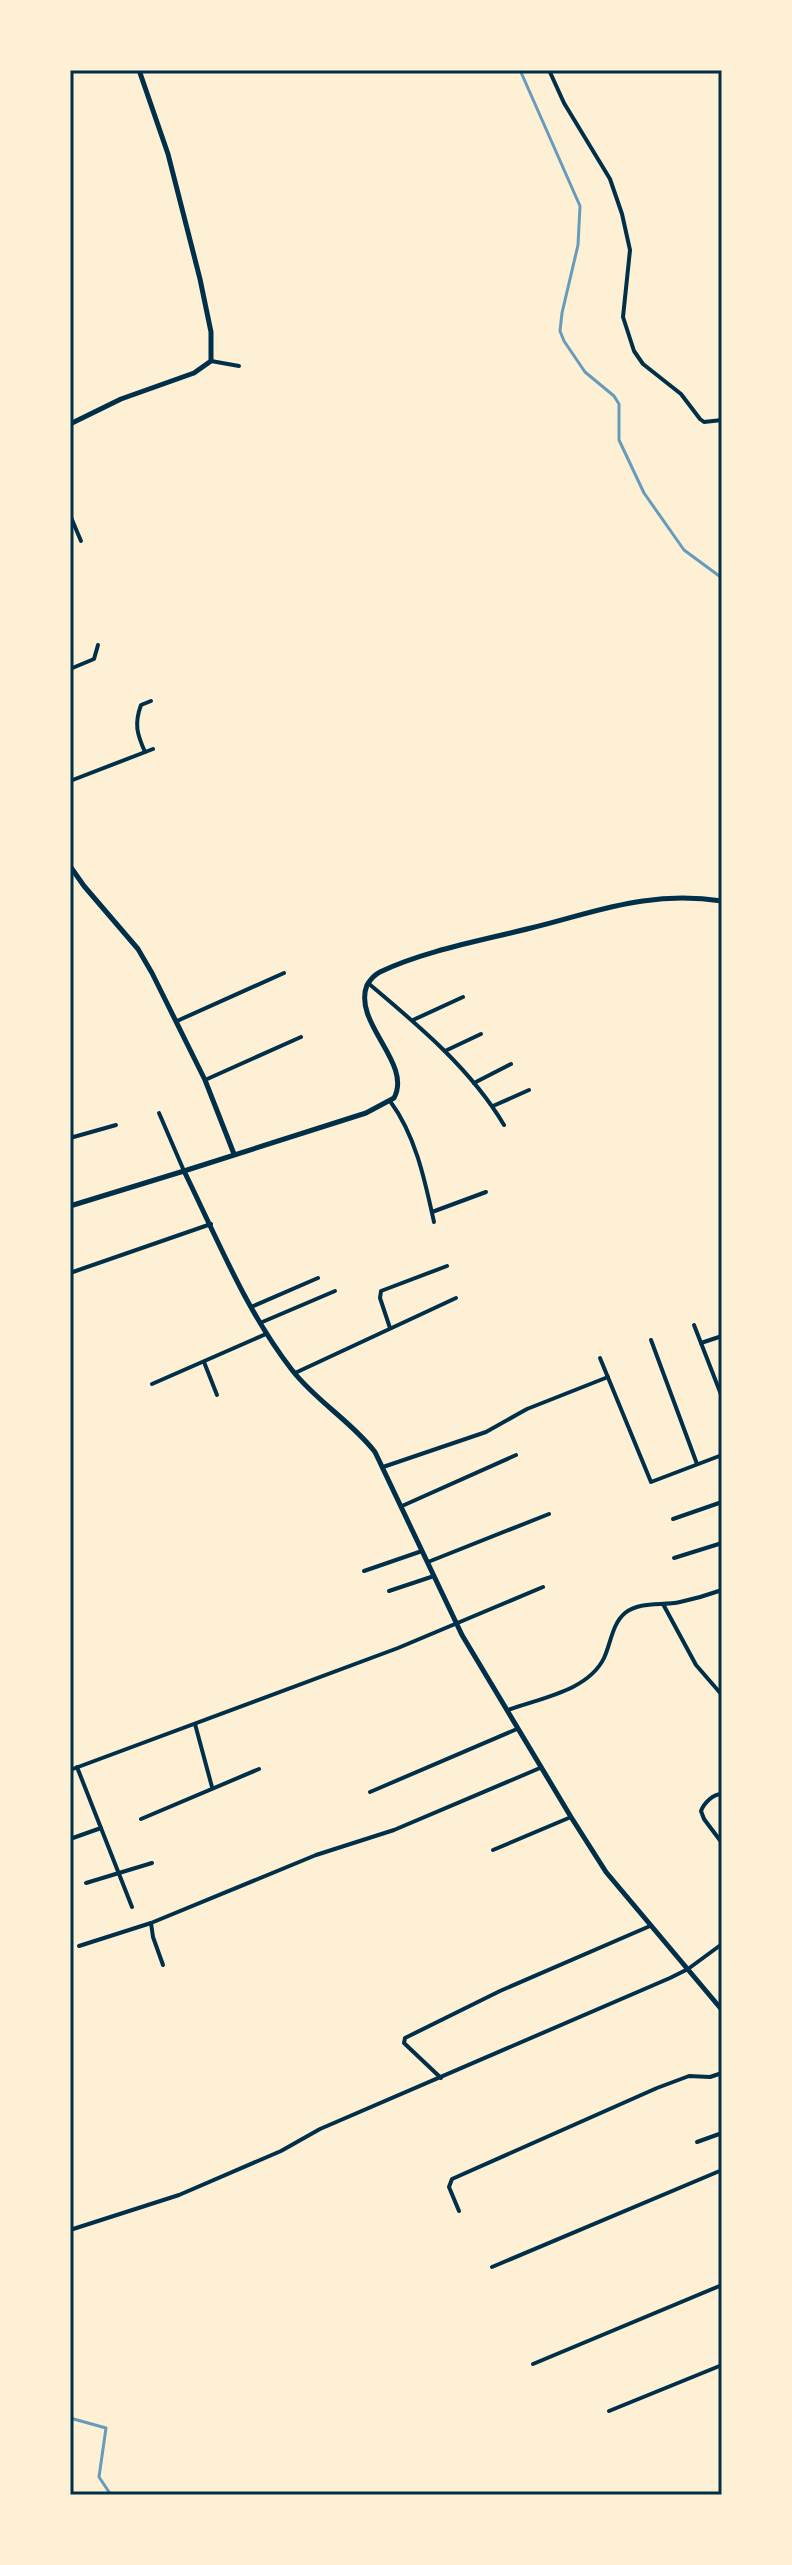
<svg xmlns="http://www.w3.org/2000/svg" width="792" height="2565" font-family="'Fira Sans',sans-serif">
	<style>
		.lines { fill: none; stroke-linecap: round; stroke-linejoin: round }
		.stream { stroke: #669bbc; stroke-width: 3 }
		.minor { stroke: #003049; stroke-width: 4 }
		.tertiary { stroke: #003049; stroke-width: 5 }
		.neatline { fill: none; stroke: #003049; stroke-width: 3 }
	</style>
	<rect width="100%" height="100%" fill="#fdf0d5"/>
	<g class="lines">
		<g class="stream">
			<polyline points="520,70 580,206 578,245 562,313 560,331 564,341 585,372 614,396 619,404 619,440 644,493 684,550 722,578"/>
			<polyline points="70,2418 106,2428 99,2477 111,2495"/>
		</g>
		<g class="minor">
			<polyline points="549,70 564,103 610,179 622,214 630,250 623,317 634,351 643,364 681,394 700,419 704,422 722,420"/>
			<polyline points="211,361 239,366"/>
			<polyline points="70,515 81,541"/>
			<polyline points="70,669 94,659 98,645"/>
			<path d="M145,752C137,734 134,724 141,705L151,701"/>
			<polyline points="70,781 153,749"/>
			<path d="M368,983C418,1025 471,1069 504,1125"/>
			<polyline points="413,1020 463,997"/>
			<polyline points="177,1021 284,973"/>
			<polyline points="445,1051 481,1034"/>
			<polyline points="205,1080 301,1037"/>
			<polyline points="474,1083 511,1064"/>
			<path d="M390,1101C416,1136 425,1181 434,1222"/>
			<polyline points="493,1106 529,1090"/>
			<polyline points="159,1113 184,1171"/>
			<polyline points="70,1138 116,1125"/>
			<polyline points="432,1212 486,1192"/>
			<polyline points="70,1273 211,1224"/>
			<polyline points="251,1307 318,1278"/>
			<polyline points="260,1323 335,1291"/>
			<polyline points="694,1325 722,1397"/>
			<polyline points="390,1328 380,1298 381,1291 447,1266"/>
			<polyline points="651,1340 697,1464"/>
			<polyline points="701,1343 722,1336"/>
			<polyline points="600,1358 651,1482 722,1455"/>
			<polyline points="204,1362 217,1395"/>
			<polyline points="295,1373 456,1298"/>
			<polyline points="152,1384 266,1334"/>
			<polyline points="383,1467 486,1432 527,1409 608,1377"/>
			<polyline points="402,1506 516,1455"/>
			<polyline points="673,1519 722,1502"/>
			<polyline points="674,1558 722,1543"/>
			<polyline points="428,1562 549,1514"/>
			<polyline points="364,1571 422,1551"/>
			<polyline points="389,1591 434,1576"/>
			<polyline points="663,1604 696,1665 722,1695"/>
			<path d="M508,1710C540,1698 588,1691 604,1658C611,1643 612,1624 625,1613C640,1601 662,1606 680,1602C694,1599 708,1595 722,1590"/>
			<polyline points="195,1724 212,1787"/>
			<polyline points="77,1767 132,1907"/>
			<polyline points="70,1770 398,1648 543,1587"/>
			<polyline points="370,1792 517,1729"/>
			<path d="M722,1794C713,1794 704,1803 701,1811L704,1819L722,1843"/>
			<polyline points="141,1819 259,1769"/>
			<polyline points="70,1839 101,1828"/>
			<polyline points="493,1850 571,1817"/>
			<polyline points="86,1883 152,1863"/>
			<polyline points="151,1923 153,1937 163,1965"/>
			<polyline points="79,1946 151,1923 316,1855 394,1830 540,1768"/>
			<polyline points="441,2078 404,2043 405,2038 500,1991 650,1926"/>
			<polyline points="697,2142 722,2133"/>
			<polyline points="459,2211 449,2187 452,2179 657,2088 689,2076 710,2077 722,2073"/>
			<polyline points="70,2230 179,2195 281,2151 320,2129 670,1978 688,1969 722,1944"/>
			<polyline points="492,2267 722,2170"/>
			<polyline points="533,2364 722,2285"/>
			<polyline points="609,2411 722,2365"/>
		</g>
		<g class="tertiary">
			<polyline points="70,424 121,399 194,373 211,361 211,332 200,279 168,154 139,70"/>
			<polyline points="70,866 84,886 138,949 152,973 205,1080 234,1154"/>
			<path d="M184,1171L366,1113L394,1098C413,1063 352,1023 367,985C370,980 374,975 380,972C423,951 484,940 531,928C569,919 605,906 643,901C670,897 695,897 722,901"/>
			<path d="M70,1206L184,1171C217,1238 246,1311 292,1370C316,1401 351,1421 375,1452L462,1635L571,1817L606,1872L722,2010"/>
		</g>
	</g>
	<rect width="792" height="2565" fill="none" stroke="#fdf0d5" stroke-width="144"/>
	<rect x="72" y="72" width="648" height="2421" class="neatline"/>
</svg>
